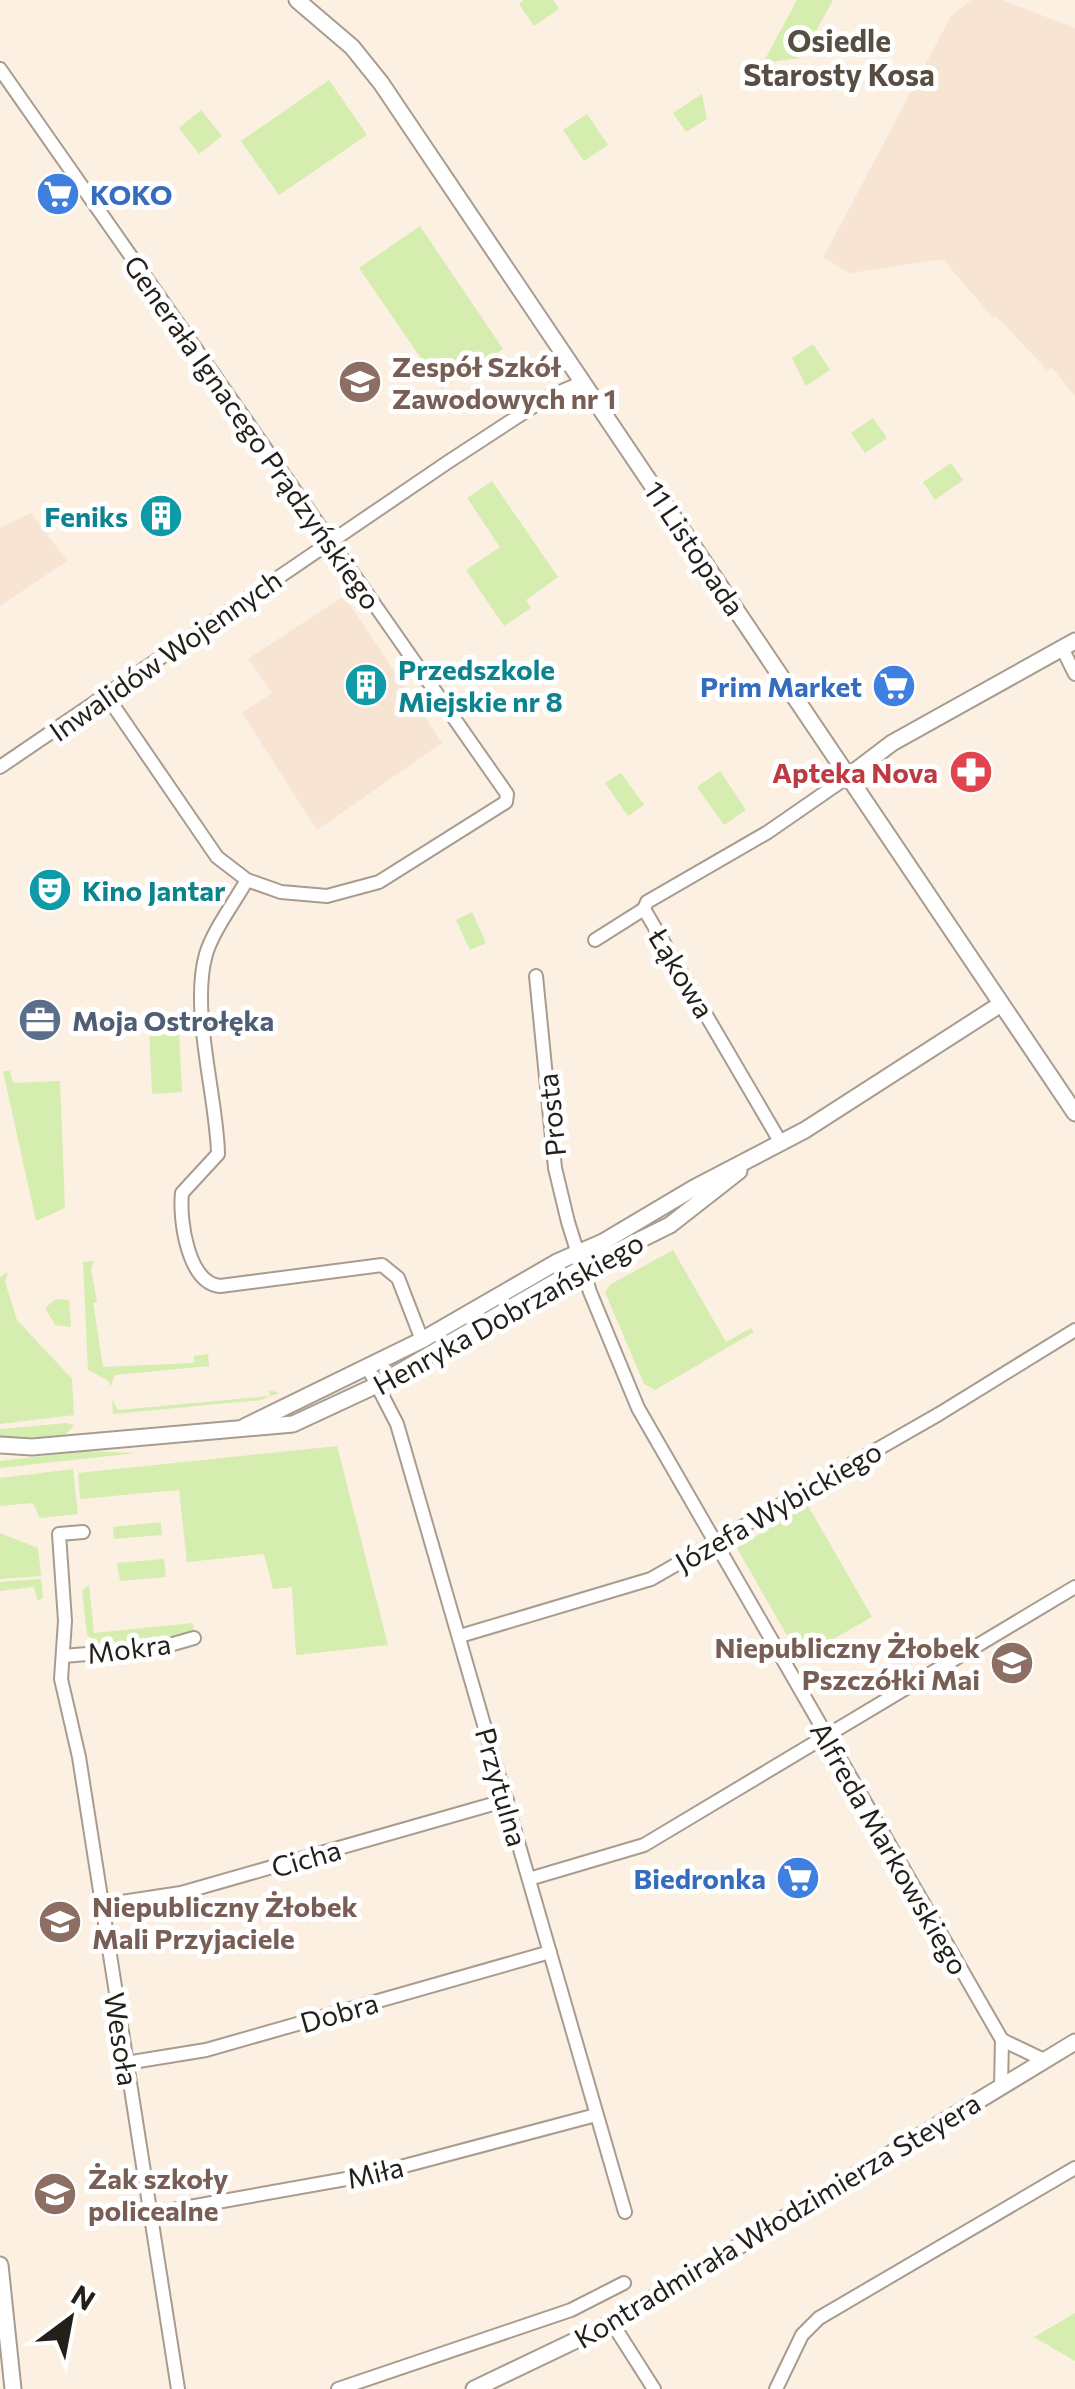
<svg xmlns="http://www.w3.org/2000/svg" width="1075" height="2389" font-family="Commissioner,sans-serif">
	<style>
		.built { fill: #f7e4d2 }
		.green { fill: #d5edaf }
		.lines { fill: none; stroke-linecap: round; stroke-linejoin: round }
		.minor-casing { stroke: #a89c91; stroke-width: 16 }
		.tertiary-casing { stroke: #a89c91; stroke-width: 19 }
		.minor { stroke: #fff; stroke-width: 12 }
		.tertiary { stroke: #fff; stroke-width: 15 }
		.labels { text-anchor: middle; dominant-baseline: central; stroke-width: 10; stroke-linejoin: round; paint-order: stroke }
		.shop-label { font-size: 28px; font-weight: bold; fill: #366cbe; stroke: #fff; text-anchor: end }
		.education-label { font-size: 28px; font-weight: bold; fill: #785e54; stroke: #fff; text-anchor: start }
		.street-label { font-size: 28px; fill: #231f1a; stroke: #fff }
		.culture-label { font-size: 28px; font-weight: bold; fill: #0d838f; stroke: #fff; text-anchor: start }
		.health-label { font-size: 28px; font-weight: bold; fill: #be3a42; stroke: #fff; text-anchor: end }
		.service-label { font-size: 28px; font-weight: bold; fill: #4e5e75; stroke: #fff; text-anchor: start }
		.neighbourhood-label { font-size: 30px; font-weight: bold; fill: #574d42; stroke: #fff }
	</style>
	<rect width="100%" height="100%" fill="#fcf0e3"/>
	<g class="built">
		<polygon points="971,0 1002,0 1075,28 1075,396 1052,368 1047,370 996,316 993,318 943,259 850,273 823,258 951,16"/>
		<polygon points="31,513 67,561 0,606 0,528"/>
		<polygon points="344,596 442,743 317,830 242,713 272,693 248,659"/>
	</g>
	<g class="green">
		<polygon points="524,0 553,0 559,9 534,26 519,4"/>
		<polygon points="797,0 833,0 801,58 763,63"/>
		<polygon points="329,80 367,135 279,195 241,141"/>
		<polygon points="702,94 707,119 686,132 673,113"/>
		<polygon points="201,110 222,136 199,154 179,128"/>
		<polygon points="587,114 608,145 584,161 563,130"/>
		<polygon points="420,226 503,349 442,389 359,268"/>
		<polygon points="813,344 830,370 806,386 792,358"/>
		<polygon points="873,418 887,438 865,453 851,433"/>
		<polygon points="951,463 963,480 935,500 923,482"/>
		<polygon points="492,481 558,577 526,600 531,608 504,626 466,570 500,547 467,498"/>
		<polygon points="720,771 746,810 724,825 697,787"/>
		<polygon points="621,773 644,805 628,816 605,783"/>
		<polygon points="472,912 486,943 470,950 456,920"/>
		<polygon points="179,1027 182,1092 152,1094 149,1028"/>
		<polygon points="3,1071 10,1071 13,1083 60,1081 65,1208 36,1221"/>
		<polygon points="673,1250 726,1342 751,1328 754,1332 655,1390 644,1384 605,1292 611,1284"/>
		<polygon points="94,1261 91,1269 97,1302 93,1303 103,1367 194,1363 194,1356 208,1354 209,1366 115,1375 110,1387 109,1381 88,1370 83,1262"/>
		<polygon points="8,1272 5,1282 17,1320 72,1379 74,1415 0,1424 0,1277"/>
		<polygon points="56,1299 69,1300 71,1327 55,1325 45,1308"/>
		<polygon points="269,1390 279,1393 261,1400 113,1414 112,1399 118,1410 270,1396"/>
		<polygon points="66,1423 74,1425 65,1435 0,1440 0,1429"/>
		<polygon points="337,1446 388,1645 296,1655 292,1587 273,1589 264,1554 187,1562 179,1490 80,1499 78,1473"/>
		<polygon points="83,1451 137,1453 0,1468 0,1461"/>
		<polygon points="73,1469 78,1514 40,1518 33,1503 0,1506 0,1478"/>
		<polygon points="807,1504 872,1617 800,1658 737,1548"/>
		<polygon points="161,1522 162,1535 114,1539 113,1527"/>
		<polygon points="0,1533 38,1548 41,1576 0,1579"/>
		<polygon points="164,1559 166,1577 120,1581 117,1563"/>
		<polygon points="41,1579 43,1598 38,1601 34,1587 0,1591 0,1582"/>
		<polygon points="89,1585 94,1633 193,1623 194,1635 97,1644 87,1634 82,1591"/>
		<polygon points="1075,2313 1075,2361 1034,2337"/>
	</g>
	<g class="lines">
		<g class="minor-casing">
			<g id="minor">
				<polyline points="0,69 507,794 506,802 379,882 327,896 281,892 247,880 217,857 106,695"/>
				<polyline points="1062,648 1075,674"/>
				<polyline points="0,767 448,462 546,398 583,382"/>
				<path d="M247,880C234,903 214,929 206,954C190,1011 217,1097 218,1154L182,1193C179,1220 188,1283 220,1286L382,1265L398,1278L422,1340"/>
				<polyline points="595,940 644,909"/>
				<polyline points="536,976 555,1168 568,1222 590,1292 638,1408 1002,2040 1001,2086"/>
				<polyline points="781,1143 644,909 647,902 768,832 846,778"/>
				<polyline points="367,1366 397,1424 625,2212"/>
				<polyline points="83,1532 59,1534 65,1621 61,1679 79,1757 178,2389"/>
				<polyline points="460,1636 651,1579 939,1414 1075,1330"/>
				<polyline points="63,1656 159,1648 194,1638"/>
				<polyline points="529,1879 644,1845 1075,1587"/>
				<polyline points="102,1905 181,1893 507,1800"/>
				<polyline points="1002,2040 1044,2060"/>
				<polyline points="126,2063 206,2050 550,1952"/>
				<polyline points="150,2214 374,2174 596,2115"/>
				<polyline points="612,2323 654,2389"/>
				<polyline points="338,2389 571,2310 624,2283"/>
				<polyline points="776,2389 802,2335 819,2318 1075,2168"/>
			</g>
		</g>
		<g class="tertiary-casing">
			<g id="tertiary">
				<polyline points="297,0 352,47 381,83 1075,1113"/>
				<polyline points="846,778 892,743 1075,641"/>
				<polyline points="244,1427 422,1340 557,1262 603,1242 694,1188 805,1130 1001,1004"/>
				<polyline points="0,1445 32,1447 293,1424 377,1385 555,1282 670,1225 739,1171"/>
				<polyline points="0,2265 13,2389"/>
				<polyline points="474,2389 612,2323 1075,2042"/>
			</g>
		</g>
		<use href="#minor" class="minor"/>
		<use href="#tertiary" class="tertiary"/>
	</g>
	<defs>
		<g id="supermarket-disc" transform="scale(2.25)"><circle r="9.5" fill="#3f7fe0" stroke="#fff"/><path d="M-6-5.5h2.5l.6 2H6L4.5 2H-2.5L-4.4-4H-6ZM-1.5 3.2a1.3 1.3 0 1 0 .1 0ZM3 3.2a1.3 1.3 0 1 0 .1 0Z" fill="#fff"/></g>
		<g id="school-disc" transform="scale(2.25)"><circle r="9.5" fill="#8d6e63" stroke="#fff"/><path d="M0-5L7-2L0 1L-7-2ZM-4 1L0 2.5L4 1V4Q0 6-4 4Z" fill="#fff"/></g>
		<g id="building-disc" transform="scale(2.25)"><circle r="9.5" fill="#0f9aa8" stroke="#fff"/><path d="M-4-6H4V6H1V3H-1V6H-4ZM-2.5-4.3h1.7v1.8h-1.7ZM.8-4.3h1.7v1.8H.8ZM-2.5-1h1.7V.8h-1.7ZM.8-1h1.7V.8H.8Z" fill="#fff"/></g>
		<g id="pharmacy-disc" transform="scale(2.25)"><circle r="9.5" fill="#e0444e" stroke="#fff"/><path d="M-2-6h4v4h4v4h-4v4h-4v-4h-4v-4h4Z" fill="#fff"/></g>
		<g id="theatre-disc" transform="scale(2.25)"><circle r="9.5" fill="#0f9aa8" stroke="#fff"/><path d="M-5-5.5Q0-4 5-5.5V0Q5 5 0 6Q-5 5-5 0ZM-3.3-2.5H-1v1.5H-3.3ZM1-2.5H3.3v1.5H1ZM-2.8 1Q0 5.5 2.8 1Z" fill="#fff"/></g>
		<g id="office-disc" transform="scale(2.25)"><circle r="9.5" fill="#5c6f8a" stroke="#fff"/><path d="M-6-3h4V-5.5h4V-3h4V5H-6ZM-1-4.5V-3h2v-1.5ZM-6 0V1H6V0Z" fill="#fff"/></g>
	</defs>
	<g fill-rule="evenodd">
		<use href="#supermarket-disc" x="58" y="194"/>
		<use href="#school-disc" x="360" y="382"/>
		<use href="#building-disc" x="161" y="516"/>
		<use href="#building-disc" x="366" y="685"/>
		<use href="#supermarket-disc" x="894" y="686"/>
		<use href="#pharmacy-disc" x="971" y="772"/>
		<use href="#theatre-disc" x="50" y="890"/>
		<use href="#office-disc" x="40" y="1020"/>
		<use href="#school-disc" x="1012" y="1663"/>
		<use href="#supermarket-disc" x="798" y="1878"/>
		<use href="#school-disc" x="60" y="1922"/>
		<use href="#school-disc" x="55" y="2194"/>
	</g>
	<g class="labels">
		<g class="shop-label">
			<text x="90" y="194" text-anchor="start">KOKO</text>
			<text x="862" y="686">Prim Market</text>
			<text x="766" y="1878">Biedronka</text>
		</g>
		<g class="education-label">
			<text x="392" y="366">Zespół Szkół<tspan x="392" dy="32">Zawodowych nr 1</tspan></text>
			<text x="980" y="1647" text-anchor="end">Niepubliczny Żłobek<tspan x="980" dy="32">Pszczółki Mai</tspan></text>
			<text x="92" y="1906">Niepubliczny Żłobek<tspan x="92" dy="32">Mali Przyjaciele</tspan></text>
			<text x="88" y="2178">Żak szkoły<tspan x="88" dy="32">policealne</tspan></text>
		</g>
		<g class="street-label">
			<text transform="translate(253 432) rotate(55)">Generała Ignacego Prądzyńskiego</text>
			<text transform="translate(695 548) rotate(56)">11 Listopada</text>
			<text transform="translate(165 655) rotate(-35)">Inwalidów Wojennych</text>
			<text transform="translate(682 973) rotate(59)">Łąkowa</text>
			<text transform="translate(551 1115) rotate(-96)">Prosta</text>
			<text transform="translate(508 1313) rotate(-29)">Henryka Dobrzańskiego</text>
			<text transform="translate(778 1506) rotate(-30)">Józefa Wybickiego</text>
			<text transform="translate(129 1648) rotate(-7)">Mokra</text>
			<text transform="translate(502 1787) rotate(74)">Przytulna</text>
			<text transform="translate(890 1848) rotate(60)">Alfreda Markowskiego</text>
			<text transform="translate(306 1858) rotate(-16)">Cicha</text>
			<text transform="translate(339 2012) rotate(-16)">Dobra</text>
			<text transform="translate(122 2039) rotate(81)">Wesoła</text>
			<text transform="translate(375 2172) rotate(-13)">Miła</text>
			<text transform="translate(777 2220) rotate(-31)">Kontradmirała Włodzimierza Steyera</text>
		</g>
		<g class="culture-label">
			<text x="128" y="516" text-anchor="end">Feniks</text>
			<text x="398" y="669">Przedszkole<tspan x="398" dy="32">Miejskie nr 8</tspan></text>
			<text x="82" y="890">Kino Jantar</text>
		</g>
		<g class="health-label">
			<text x="938" y="772">Apteka Nova</text>
		</g>
		<g class="service-label">
			<text x="72" y="1020">Moja Ostrołęka</text>
		</g>
		<g class="neighbourhood-label">
			<text x="839" y="39">Osiedle<tspan x="839" dy="34">Starosty Kosa</tspan></text>
		</g>
	</g>
	<g transform="translate(70 2319) rotate(32)" stroke="#ffffff" stroke-width="8" paint-order="stroke">
	<path d="M0-8L18 38L0 25L-18 38Z" fill="#231f1a"/>
	<text y="-15" font-size="28" font-weight="bold" text-anchor="middle" fill="#231f1a">N</text>
	</g>
</svg>
